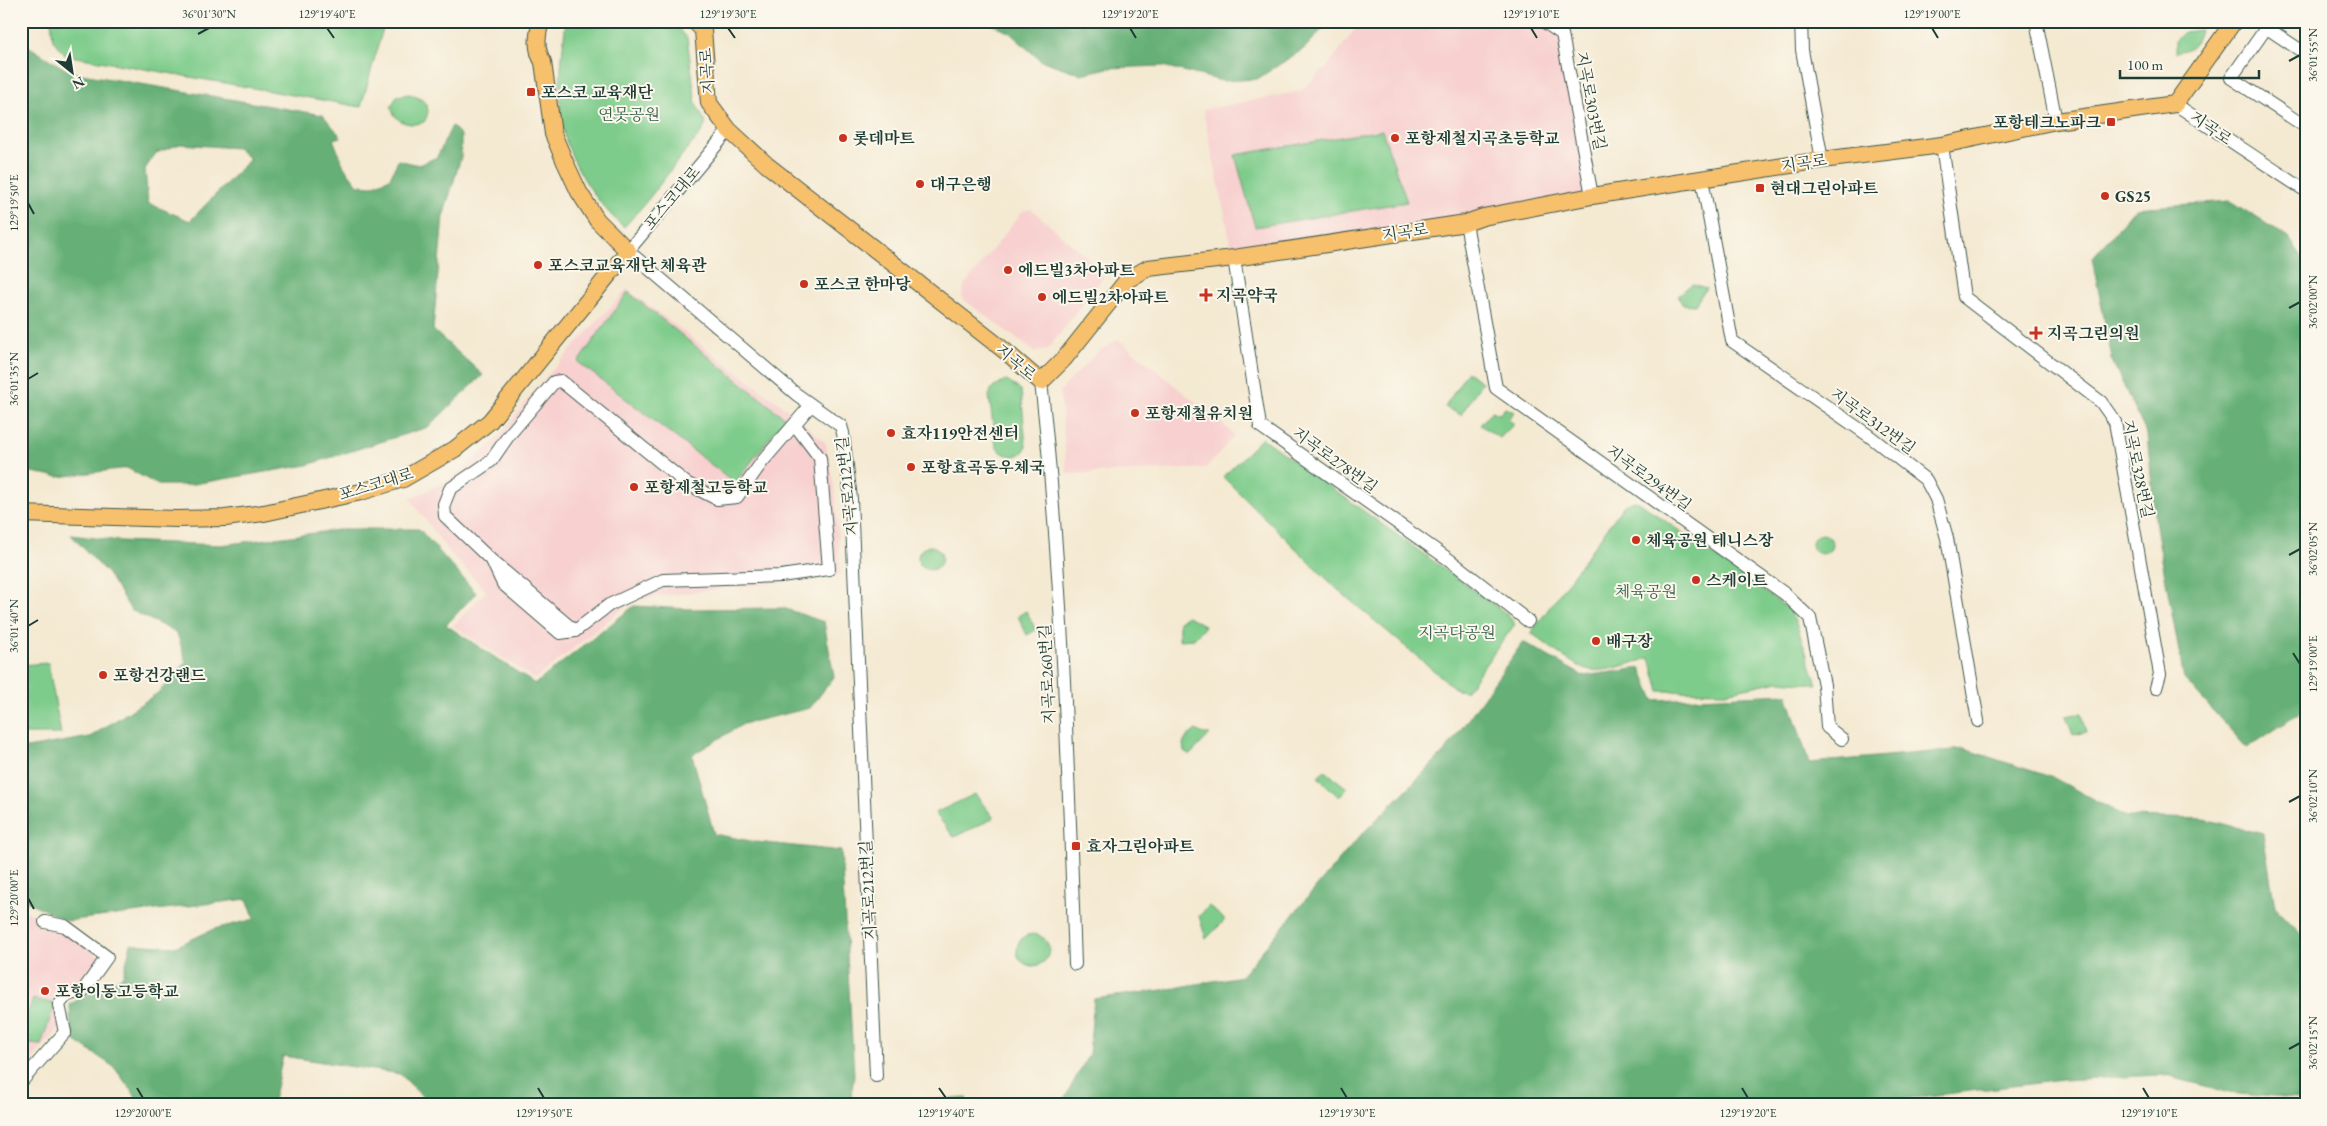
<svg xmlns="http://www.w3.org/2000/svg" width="2327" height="1126" font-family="'EB Garamond','Noto Serif KR',serif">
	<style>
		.built { fill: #f7d0cf }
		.green { fill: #7ecc8b; stroke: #4e8460 }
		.forest { fill: #66b077; stroke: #427656; fill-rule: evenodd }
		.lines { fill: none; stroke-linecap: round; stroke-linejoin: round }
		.minor-casing { stroke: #3f574c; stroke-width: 14 }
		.major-casing { stroke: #3f574c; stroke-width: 18 }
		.minor { stroke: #fff; stroke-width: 12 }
		.major { stroke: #f7c06c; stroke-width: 16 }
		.ticks { fill: none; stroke: #1f3d34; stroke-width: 2 }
		.poi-dot { fill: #c8321e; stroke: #fbf7ec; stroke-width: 2 }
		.labels { text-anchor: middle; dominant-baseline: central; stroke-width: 4; stroke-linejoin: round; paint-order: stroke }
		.street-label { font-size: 16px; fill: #1f3d34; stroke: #fbf7ec }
		.poi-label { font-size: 16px; font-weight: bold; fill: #1f3d34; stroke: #fbf7ec; text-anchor: start }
		.park-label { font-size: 16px; fill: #37614a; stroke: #fbf7ec }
		.neatline { fill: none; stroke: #1f3d34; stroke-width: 2 }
		.ticks-label { font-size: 12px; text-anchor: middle; fill: #1f3d34 }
	</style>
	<rect width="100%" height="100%" fill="#fbf7ec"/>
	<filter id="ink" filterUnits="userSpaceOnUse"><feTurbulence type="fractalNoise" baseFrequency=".02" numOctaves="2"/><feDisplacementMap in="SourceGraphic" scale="10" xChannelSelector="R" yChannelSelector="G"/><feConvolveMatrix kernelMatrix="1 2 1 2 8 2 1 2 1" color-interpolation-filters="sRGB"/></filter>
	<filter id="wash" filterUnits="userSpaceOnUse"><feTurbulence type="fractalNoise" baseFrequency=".0096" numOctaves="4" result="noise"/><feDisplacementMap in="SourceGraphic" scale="20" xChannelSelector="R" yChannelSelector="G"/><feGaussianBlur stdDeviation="1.12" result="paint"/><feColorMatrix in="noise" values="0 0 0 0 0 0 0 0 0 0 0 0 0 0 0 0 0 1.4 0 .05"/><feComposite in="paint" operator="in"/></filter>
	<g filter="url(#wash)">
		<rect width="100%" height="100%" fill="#f4e9d1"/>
		<g class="built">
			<polygon points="1361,21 1543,21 1562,34 1592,196 1234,258 1203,110 1301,91 1327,67"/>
			<polygon points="1031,209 1099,268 1103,277 1048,349 1035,352 963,299 962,295 964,286 1022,212"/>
			<polygon points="627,289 788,410 826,443 835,494 841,575 635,599 535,679 453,626 486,591 449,552 410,499 449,480 494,442 551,372"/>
			<polygon points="1118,339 1235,435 1206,468 1067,474 1060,391 1098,352"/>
			<polygon points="21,910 53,922 102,958 78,987 58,994 59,1029 21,1071"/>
		</g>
		<g class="green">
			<polygon points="51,21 385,21 361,107 65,55 53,40"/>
			<path d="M566,21H673L687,38L696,104L706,123C702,135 691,144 683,154C664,179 646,204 624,227C596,204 563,153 561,116C558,85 562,53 566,21Z"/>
			<path d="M2200,30C2195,46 2193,49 2176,52V40L2184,32Z"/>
			<path d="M409,94C423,98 434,106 424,122C410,127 395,123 391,107L397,96Z"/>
			<polygon points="1382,130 1407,202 1255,227 1235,155"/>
			<polygon points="1692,284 1706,288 1695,305 1682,304 1678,295"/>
			<polygon points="628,292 785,418 735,483 578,362"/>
			<polygon points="1467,372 1482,382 1461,415 1445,407"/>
			<path d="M1005,380L1021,390L1026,447C1021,460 1003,458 996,446L989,396L992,388Z"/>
			<polygon points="1505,408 1514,412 1508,419 1514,424 1500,438 1480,425 1492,411 1500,414"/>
			<polygon points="1262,438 1507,614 1515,624 1466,691 1457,690 1338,590 1223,477"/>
			<path d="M1634,501L1639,502L1787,608L1796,623L1817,684L1779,681L1726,692L1659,691L1650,658C1634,662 1606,673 1590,670C1572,666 1547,644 1531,633L1624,505Z"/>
			<circle cx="1822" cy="544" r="10"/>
			<circle cx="930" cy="558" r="12"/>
			<polygon points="1026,611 1036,630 1027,635 1018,616"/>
			<polygon points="1188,616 1205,626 1194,639 1179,640 1179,621"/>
			<polygon points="48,663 61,734 21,734 21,665"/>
			<polygon points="2082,713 2086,732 2073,735 2066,716"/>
			<polygon points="1196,730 1203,734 1210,734 1190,755 1184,751 1183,744 1187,737"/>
			<polygon points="1325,771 1347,788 1339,797 1318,777"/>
			<polygon points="975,794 994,818 954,837 935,813"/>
			<polygon points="1209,906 1225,920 1206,939 1199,916"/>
			<circle cx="1033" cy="950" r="16"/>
			<polygon points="33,999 55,1004 41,1045 21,1043 21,1031"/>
		</g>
		<g class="forest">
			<path d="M21,21L28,46L70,72L323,115L341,137L333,139L344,167L358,185L372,186L390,178L398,160L419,165L437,157L452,126L461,135V157L443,217L433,330L483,375L428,427L307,465L188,485H158L127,468L59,477L21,470ZM180,144L237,148L250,159L190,221L148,203L145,169L156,153Z"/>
			<polygon points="986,21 1330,21 1305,48 1257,79 1222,81 1163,66 1108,68 1081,74 1040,60 1010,33"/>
			<polygon points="2230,201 2289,238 2306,262 2306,709 2247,748 2184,679 2156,527 2147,435 2113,363 2092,258 2136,208"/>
			<polygon points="346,529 419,529 476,593 446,625 535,684 634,606 689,609 783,608 824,622 834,677 810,708 743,724 692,755 714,834 756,842 841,851 854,1075 851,1097 874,1103 967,1098 963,1105 431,1105 400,1074 283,1056 272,1105 142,1105 114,1067 71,1038 70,1004 123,976 131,944 175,947 214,929 255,919 247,899 66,921 21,898 21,749 90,737 158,693 186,662 177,633 131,610 108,574 71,535 120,541 221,545"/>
			<polygon points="1523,642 1583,676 1641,668 1654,700 1787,694 1809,763 1964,749 2054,778 2126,817 2204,819 2263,834 2275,907 2306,939 2306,1100 2239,1094 2161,1075 2063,1080 1853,1105 1061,1105 1089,1054 1094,999 1169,989 1241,976 1358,838 1447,749"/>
		</g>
	</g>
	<g filter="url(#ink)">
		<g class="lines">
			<g class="minor-casing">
				<g id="minor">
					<polyline points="1543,21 1562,34 1592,196"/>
					<polyline points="1801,21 1802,50 1822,160"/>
					<polyline points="2036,21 2056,121"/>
					<polyline points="2271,21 2231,78 2306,127"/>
					<polyline points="2267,28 2306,54"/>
					<polyline points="2175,104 2306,191"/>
					<polyline points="729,130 628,251 796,394 841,426 843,433 851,499 876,1076"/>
					<polyline points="1942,145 1964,297 2101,402 2115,422 2160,674 2156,688"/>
					<polyline points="1702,179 1732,341 1868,435 1926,480 1936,499 1947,538 1978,721"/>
					<polyline points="1466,223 1496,388 1785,594 1810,618 1824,685 1827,727 1842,739"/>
					<polyline points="1234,258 1260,426 1451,561 1528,621"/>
					<path d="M1041,382C1063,576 1068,770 1075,964"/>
					<polyline points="494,565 503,584 560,633 575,631 609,605 663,580 781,576 829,569 820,458 795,425"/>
					<polyline points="575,631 492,561 445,516 444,504 450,489 491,461 509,435 554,382 561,381 686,483 717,499 737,497 762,462 811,405"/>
					<path d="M21,1082L65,1032L59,1005C65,995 70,993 82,992L107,957L65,926L45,922"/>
				</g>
			</g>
			<g class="major-casing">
				<g id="major">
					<polyline points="694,21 703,30 709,103 729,130 767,165 1005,351 1041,382 1064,359 1127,280 1148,268 1234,258 1466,223 1483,217 1592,196 1822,160 1942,145 2056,121 2175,104 2234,21"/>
					<path d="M21,514L176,519L225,518L264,513L361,492L403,479L455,449L490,421L628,251L597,220L579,192L565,162L553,134L543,62C535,48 537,36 541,21"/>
				</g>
			</g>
			<use href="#minor" class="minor"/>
			<use href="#major" class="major"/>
		</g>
	</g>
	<path class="ticks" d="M327,28L334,38M728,28L735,38M1130,28L1136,38M1531,28L1537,38M1932,28L1938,38M198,34L209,28M2289,61L2300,55M28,203L34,214M2289,308L2300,302M28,379L38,373M2289,555L2300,549M28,626L38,620M2293,653L2300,664M2289,802L2300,796M28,898L34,909M2289,1049L2300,1043M137,1088L143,1098M538,1088L544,1098M939,1088L946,1098M1341,1088L1347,1098M1742,1088L1748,1098M2143,1088L2149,1098"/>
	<g class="poi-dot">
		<rect x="526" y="87" width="10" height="10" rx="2.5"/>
		<rect x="2106" y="117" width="10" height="10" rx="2.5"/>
		<circle cx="843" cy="138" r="5"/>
		<circle cx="1395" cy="138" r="5"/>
		<circle cx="920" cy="184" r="5"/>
		<rect x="1755" y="183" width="10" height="10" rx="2.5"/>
		<circle cx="2105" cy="196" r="5"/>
		<circle cx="538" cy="265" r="5"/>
		<circle cx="1008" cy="270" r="5"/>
		<circle cx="804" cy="284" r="5"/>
		<path d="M1203.5 287.5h5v5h5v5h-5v5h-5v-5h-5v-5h5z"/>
		<circle cx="1042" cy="297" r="5"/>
		<path d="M2033.5 325.5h5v5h5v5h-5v5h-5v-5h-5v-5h5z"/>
		<circle cx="1135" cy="413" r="5"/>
		<circle cx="891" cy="433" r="5"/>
		<circle cx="911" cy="467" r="5"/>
		<circle cx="634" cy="487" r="5"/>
		<circle cx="1636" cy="540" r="5"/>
		<circle cx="1696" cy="580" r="5"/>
		<circle cx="1596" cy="641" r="5"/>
		<circle cx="103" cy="675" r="5"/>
		<rect x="1071" y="841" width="10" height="10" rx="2.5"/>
		<circle cx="45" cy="991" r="5"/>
	</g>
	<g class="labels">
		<g class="street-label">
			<text transform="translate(707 71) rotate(-94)">지곡로</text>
			<text transform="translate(1591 101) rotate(79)">지곡로303번길</text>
			<text transform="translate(2211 128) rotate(34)">지곡로</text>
			<text transform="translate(1804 163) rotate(-9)">지곡로</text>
			<text transform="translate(672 198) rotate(-50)">포스코대로</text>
			<text transform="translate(1405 232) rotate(-9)">지곡로</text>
			<text transform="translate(1016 362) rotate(40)">지곡로</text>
			<text transform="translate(1873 421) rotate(36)">지곡로312번길</text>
			<text transform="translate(1335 460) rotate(36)">지곡로278번길</text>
			<text transform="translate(2138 469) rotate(78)">지곡로328번길</text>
			<text transform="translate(1649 478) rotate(36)">지곡로294번길</text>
			<text transform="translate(376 484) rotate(-17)">포스코대로</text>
			<text transform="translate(847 486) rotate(-96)">지곡로212번길</text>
			<text transform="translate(1047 674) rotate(-93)">지곡로260번길</text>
			<text transform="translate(868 890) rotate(-93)">지곡로212번길</text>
		</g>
		<g class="poi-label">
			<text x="541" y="92">포스코 교육재단</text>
			<text x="2101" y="122" text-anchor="end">포항테크노파크</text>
			<text x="853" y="138">롯데마트</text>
			<text x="1405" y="138">포항제철지곡초등학교</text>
			<text x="930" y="184">대구은행</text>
			<text x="1770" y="188">현대그린아파트</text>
			<text x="2115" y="196">GS25</text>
			<text x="548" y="265">포스코교육재단 체육관</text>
			<text x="1018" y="270">에드빌3차아파트</text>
			<text x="814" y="284">포스코 한마당</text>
			<text x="1216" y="295">지곡약국</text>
			<text x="1052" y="297">에드빌2차아파트</text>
			<text x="2047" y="333">지곡그린의원</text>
			<text x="1145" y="413">포항제철유치원</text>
			<text x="901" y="433">효자119안전센터</text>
			<text x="921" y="467">포항효곡동우체국</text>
			<text x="644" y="487">포항제철고등학교</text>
			<text x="1646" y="540">체육공원 테니스장</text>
			<text x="1706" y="580">스케이트</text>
			<text x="1606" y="641">배구장</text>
			<text x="113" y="675">포항건강랜드</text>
			<text x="1086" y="846">효자그린아파트</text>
			<text x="55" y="991">포항이동고등학교</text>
		</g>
		<g class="park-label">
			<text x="629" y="114">연못공원</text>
			<text x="1646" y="591">체육공원</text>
			<text x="1457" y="632">지곡다공원</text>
		</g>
	</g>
	<rect width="2327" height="1126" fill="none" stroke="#fbf7ec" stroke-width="55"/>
	<g transform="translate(72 72) rotate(150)" stroke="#fbf7ec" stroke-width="4" paint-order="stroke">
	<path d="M0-4L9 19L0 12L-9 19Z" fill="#1f3d34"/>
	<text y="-8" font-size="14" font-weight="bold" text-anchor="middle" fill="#1f3d34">N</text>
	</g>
	<path d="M2120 70v8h139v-8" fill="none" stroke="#1f3d34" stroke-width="2.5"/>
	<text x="2127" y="70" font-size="15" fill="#1f3d34" stroke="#fbf7ec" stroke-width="4" paint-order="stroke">100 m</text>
	<rect x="28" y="28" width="2272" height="1070" class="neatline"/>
	<g class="ticks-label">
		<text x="209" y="18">36°01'30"N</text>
		<text x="327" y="18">129°19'40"E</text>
		<text x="728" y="18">129°19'30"E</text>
		<text x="1130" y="18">129°19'20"E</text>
		<text x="1531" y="18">129°19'10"E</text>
		<text x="1932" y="18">129°19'00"E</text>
		<text transform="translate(2313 55) rotate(-90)" y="4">36°01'55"N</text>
		<text transform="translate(14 203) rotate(-90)" y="4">129°19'50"E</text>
		<text transform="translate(2313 302) rotate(-90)" y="4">36°02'00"N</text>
		<text transform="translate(14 379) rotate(-90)" y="4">36°01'35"N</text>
		<text transform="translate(2313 549) rotate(-90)" y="4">36°02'05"N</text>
		<text transform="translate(14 626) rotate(-90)" y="4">36°01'40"N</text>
		<text transform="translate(2313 664) rotate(-90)" y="4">129°19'00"E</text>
		<text transform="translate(2313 796) rotate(-90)" y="4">36°02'10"N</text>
		<text transform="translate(14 898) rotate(-90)" y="4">129°20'00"E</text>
		<text transform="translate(2313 1043) rotate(-90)" y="4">36°02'15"N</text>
		<text x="143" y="1117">129°20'00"E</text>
		<text x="544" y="1117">129°19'50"E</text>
		<text x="946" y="1117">129°19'40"E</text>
		<text x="1347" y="1117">129°19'30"E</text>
		<text x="1748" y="1117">129°19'20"E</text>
		<text x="2149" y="1117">129°19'10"E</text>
	</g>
</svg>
